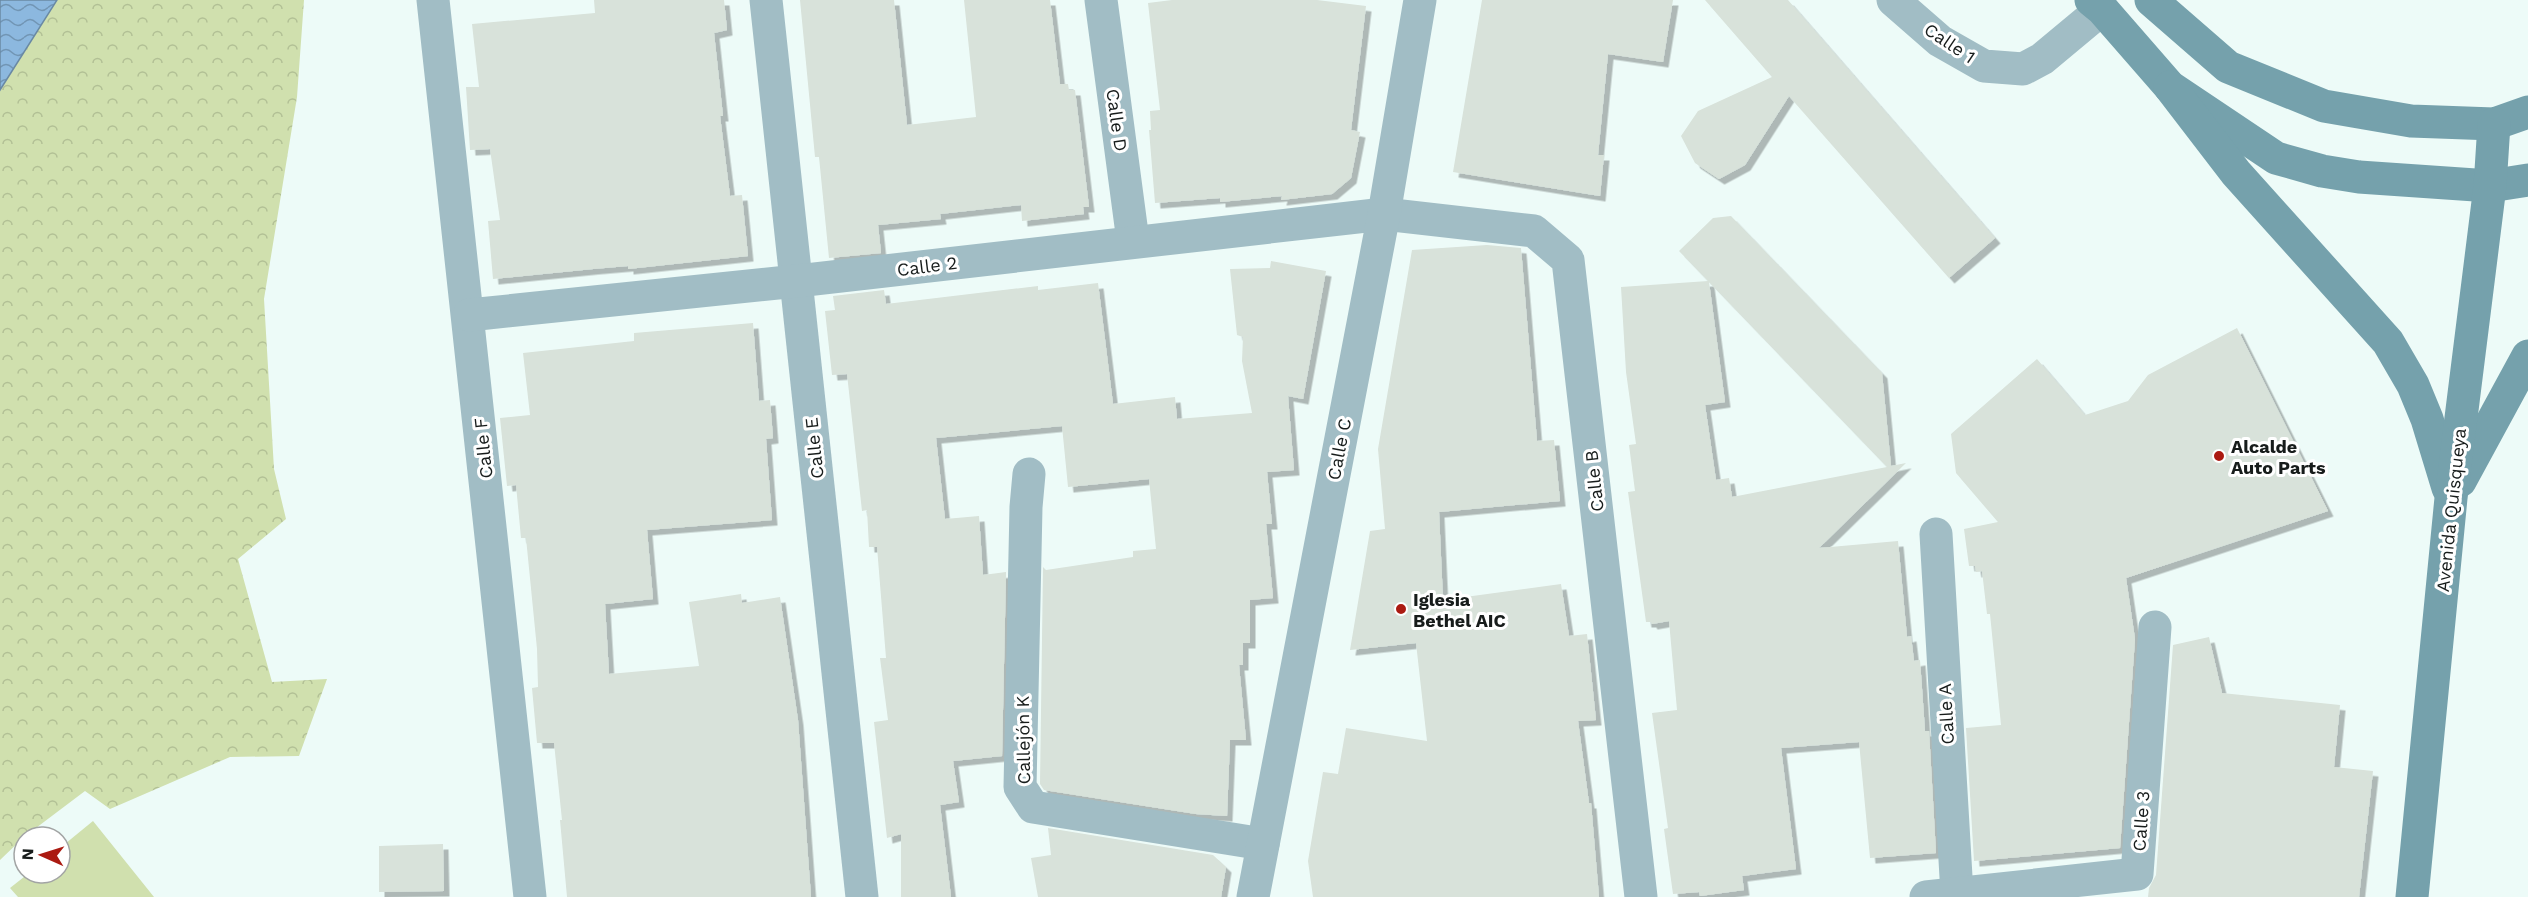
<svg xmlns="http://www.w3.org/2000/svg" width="2528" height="897" font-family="'Work Sans',sans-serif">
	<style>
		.grass { fill: #d0e0ae }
		.forest { fill: url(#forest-crowns) }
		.water { fill: url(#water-waves); stroke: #6989a4; stroke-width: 1.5 }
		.building { fill: #d8e2da; fill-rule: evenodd; filter: url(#shadow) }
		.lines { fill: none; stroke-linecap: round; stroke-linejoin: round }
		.street { stroke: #a1bdc5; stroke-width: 33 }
		.secondary { stroke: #75a1ac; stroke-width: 33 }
		.poi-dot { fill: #ab1a11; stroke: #fff; stroke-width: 2 }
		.labels { text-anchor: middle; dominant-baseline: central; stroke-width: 6; stroke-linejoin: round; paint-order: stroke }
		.street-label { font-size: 18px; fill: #171c1b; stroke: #fff }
		.poi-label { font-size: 18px; font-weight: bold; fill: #171c1b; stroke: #fff; text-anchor: start }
	</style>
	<defs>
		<pattern id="forest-crowns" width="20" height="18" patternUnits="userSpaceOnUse" patternTransform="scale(1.5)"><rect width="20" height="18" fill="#d0e0ae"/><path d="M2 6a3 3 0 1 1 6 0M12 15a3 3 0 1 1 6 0" fill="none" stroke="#b2c095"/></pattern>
		<pattern id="water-waves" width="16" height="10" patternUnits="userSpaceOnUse" patternTransform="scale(1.5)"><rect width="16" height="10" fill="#8cb8df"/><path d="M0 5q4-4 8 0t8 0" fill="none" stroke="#7195b4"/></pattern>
		<filter id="shadow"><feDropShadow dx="5.5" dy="5.5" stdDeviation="0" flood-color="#0004"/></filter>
	</defs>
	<rect width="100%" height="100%" fill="#edfbf8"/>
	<polygon class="grass" points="93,821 154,897 18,897 10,888 29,873 60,873 60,848"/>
	<polygon class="forest" points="57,0 304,0 297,97 264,299 274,469 286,519 238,559 272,682 327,679 299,756 230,757 110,809 85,791 24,837 0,860 0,90"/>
	<polygon class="water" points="0,0 57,0 0,90"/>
	<g class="building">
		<polygon points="594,0 724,0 727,30 714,33 723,116 720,116 730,196 742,195 748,256 628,269 628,266 593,269 493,279 488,221 500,220 490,149 470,150 466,87 479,87 472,24 595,13"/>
		<polygon points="800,0 894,0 907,125 976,117 964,0 1050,0 1060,84 1068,84 1069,90 1075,90 1089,207 1083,207 1084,214 1022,221 1021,205 940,214 941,219 878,225 881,253 829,258 819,157 815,157"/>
		<polygon points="1172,0 1317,0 1366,6 1351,130 1360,132 1351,178 1332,194 1281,200 1282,196 1220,202 1220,198 1155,203 1149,130 1151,130 1150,111 1160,110 1148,3"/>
		<polygon points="1482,0 1673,0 1663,62 1608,54 1598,155 1604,155 1600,196 1453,172"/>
		<polygon points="1705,0 1788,0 1995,238 1949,278 1789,96 1745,165 1719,179 1695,163 1681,136 1698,111 1772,77"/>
		<path d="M1731,216L1882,373L1891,466L1906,463L1819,548L1898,541L1907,637L1911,636L1914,661L1920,660L1925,731H1929L1936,853L1870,858L1859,742L1781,748L1796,869L1742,876L1744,890L1700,896L1699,892L1673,894L1664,829L1668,828L1652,713L1677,710L1669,621L1652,624L1651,622H1646L1628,492L1635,491L1629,445L1636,444L1626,372L1621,287L1708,281L1679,251L1713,218ZM1709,282L1733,307L1887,467L1732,497L1729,478L1716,480L1705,405L1725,402Z"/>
		<polygon points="1487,245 1521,248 1537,441 1554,440 1560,501 1439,512 1443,600 1561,584 1569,636 1587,634 1596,720 1578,721 1589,803 1591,803 1599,897 1313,897 1308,861 1323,772 1338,774 1346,728 1427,741 1416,643 1350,650 1370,531 1385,529 1378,449 1412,250"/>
		<polygon points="1271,261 1326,271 1303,399 1288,396 1294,470 1267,472 1272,524 1266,524 1273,598 1250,600 1250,643 1243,643 1243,665 1239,665 1246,740 1230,740 1227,816 1196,814 1044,790 1040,784 1043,567 1046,570 1133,557 1133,551 1156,549 1149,479 1068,487 1062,426 936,438 945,519 979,516 983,575 1006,572 1002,756 953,761 959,802 940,805 951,897 901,897 901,834 887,838 874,722 888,720 880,658 886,658 877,547 869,547 867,510 862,511 847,374 832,375 825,311 835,310 833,296 884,290 886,304 1038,286 1038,290 1098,283 1113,404 1175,397 1177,419 1252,413 1242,361 1243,337 1237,335 1230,269 1270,268"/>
		<polygon points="753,323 759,401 770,400 773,438 766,439 772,520 647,530 653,599 605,604 609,674 699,666 689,602 741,594 742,603 780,597 798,720 811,897 567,897 560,820 562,820 554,743 537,743 532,688 538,687 537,649 526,538 521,538 516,485 507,486 500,418 530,415 523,353 634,341 634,333"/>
		<polygon points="2237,328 2328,511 2126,578 2135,639 2120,848 1974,861 1966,728 2001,725 1990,614 1987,614 1982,571 1976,572 1975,566 1969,566 1964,529 1998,522 1956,473 1951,434 2037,359 2085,415 2128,401 2148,375"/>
		<polygon points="2209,637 2222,693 2340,705 2334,767 2373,771 2359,897 2148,897 2149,888 2156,875 2173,645"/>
		<polygon points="1048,828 1213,855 1226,867 1221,897 1038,897 1031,858 1051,855"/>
		<polygon points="443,844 444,891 379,892 379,846"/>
	</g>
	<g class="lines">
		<g class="street">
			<polyline points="433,0 530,897"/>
			<polyline points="766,0 862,897"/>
			<polyline points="1101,0 1133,241"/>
			<polyline points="1893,0 1940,41 1984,66 2023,69 2042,59 2102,9"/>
			<polyline points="469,315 797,281 1384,214 1534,231 1568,260 1641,897"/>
			<polyline points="1029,474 1026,507 1020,787 1033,807 1263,844"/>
			<polyline points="1936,534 1957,894"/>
			<polyline points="1253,897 1384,214 1420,0"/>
			<polyline points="1926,897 2137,874 2155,627"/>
		</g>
		<g class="secondary">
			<polyline points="2091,0 2102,9 2170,87 2276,158 2322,171 2359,177 2490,186 2528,180"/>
			<polyline points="2151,0 2228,67 2324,106 2411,121 2494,124 2528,112"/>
			<polyline points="2170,87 2236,173 2388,342 2413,385 2427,419 2448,488"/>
			<polyline points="2460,481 2528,356"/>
			<polyline points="2412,897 2451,498 2490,186 2494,124"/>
		</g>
	</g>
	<g class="poi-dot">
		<circle cx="2219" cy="456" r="6"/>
		<circle cx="1401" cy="609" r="6"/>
	</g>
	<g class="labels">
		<g class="street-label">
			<text transform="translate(1950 43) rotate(34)">Calle 1</text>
			<text transform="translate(1117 120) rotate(82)">Calle D</text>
			<text transform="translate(927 266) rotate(-7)">Calle 2</text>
			<text transform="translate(483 448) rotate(-96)">Calle F</text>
			<text transform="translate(814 448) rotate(-96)">Calle E</text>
			<text transform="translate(1339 449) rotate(-79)">Calle C</text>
			<text transform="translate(1594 481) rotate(-96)">Calle B</text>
			<text transform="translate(2451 510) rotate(-84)">Avenida Quisqueya</text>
			<text transform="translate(1946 714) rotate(-93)">Calle A</text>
			<text transform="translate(1023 740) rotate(-91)">Callejón K</text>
			<text transform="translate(2141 821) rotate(-86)">Calle 3</text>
		</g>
		<g class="poi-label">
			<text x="2231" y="446">Alcalde<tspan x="2231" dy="21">Auto Parts</tspan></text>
			<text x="1413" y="599">Iglesia<tspan x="1413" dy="21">Bethel AIC</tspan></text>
		</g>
	</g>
	<g transform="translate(42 855) rotate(273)"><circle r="28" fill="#ffffff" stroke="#a2a4a4" stroke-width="1.5"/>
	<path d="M0-4.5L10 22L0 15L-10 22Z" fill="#ab1a11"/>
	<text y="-9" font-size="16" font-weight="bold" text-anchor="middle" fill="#171c1b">N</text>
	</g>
</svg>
